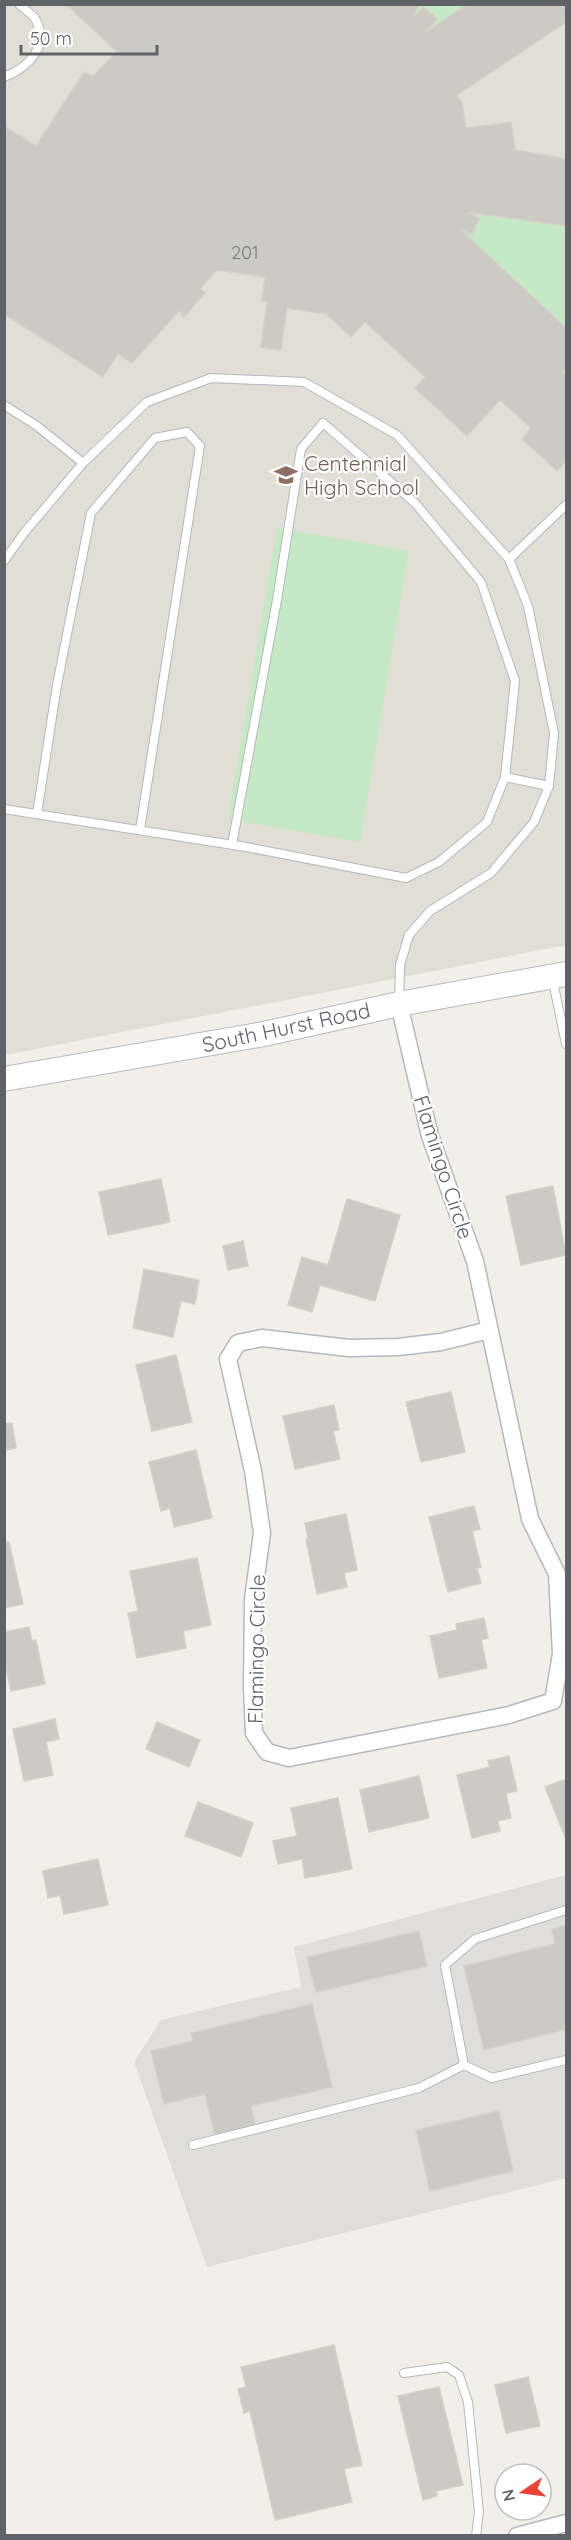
<svg xmlns="http://www.w3.org/2000/svg" width="571" height="2540" font-family="Quicksand,sans-serif">
	<style>
		.industrial { fill: #e0deda }
		.education { fill: #e1ded6 }
		.green { fill: #c5e8c5 }
		.building { fill: #cccac5; stroke: #d6d1c6; stroke-width: 1.5 }
		.lines { fill: none; stroke-linecap: round; stroke-linejoin: round }
		.lane-casing { stroke: #b5b8bc; stroke-width: 10 }
		.street-casing { stroke: #b5b8bc; stroke-width: 19 }
		.secondary-casing { stroke: #b6babf; stroke-width: 26 }
		.lane { stroke: #fff; stroke-width: 8 }
		.street { stroke: #fff; stroke-width: 16 }
		.secondary { stroke: #fff; stroke-width: 24 }
		.labels { text-anchor: middle; dominant-baseline: central; stroke-width: 4.5; stroke-linejoin: round; paint-order: stroke }
		.number-label { font-size: 18px; fill: #7a7d7f }
		.education-label { font-size: 21px; fill: #785e54; stroke: #fff; text-anchor: start }
		.street-label { font-size: 21px; fill: #5f6368; stroke: #fff }
	</style>
	<rect width="100%" height="100%" fill="#f1efe8"/>
	<polygon class="industrial" points="566,1875 566,2178 207,2267 134,2062 161,2020 301,1987 294,1947"/>
	<polygon class="education" points="5,5 566,5 566,945 5,1055"/>
	<g class="green">
		<polygon points="419,5 468,5 426,32 436,19 424,7 412,18"/>
		<polygon points="467,212 566,226 566,328 460,229 472,234 480,218"/>
		<polygon points="277,528 409,551 360,842 228,819"/>
	</g>
	<g class="building">
		<polygon points="66,4 419,4 412,18 424,7 437,19 426,32 468,4 566,4 566,22 457,95 462,103 466,128 511,122 515,150 566,159 566,226 467,212 480,218 472,234 460,229 566,328 566,369 563,372 566,375 566,461 557,471 522,439 531,428 500,400 467,436 415,388 425,377 365,322 351,337 326,314 287,308 281,350 261,347 267,301 262,301 265,277 217,270 200,289 205,293 184,317 179,311 132,363 118,354 103,377 4,314 4,126 36,146 84,72 93,76 117,52"/>
		<polygon points="161,1179 170,1222 108,1235 99,1192"/>
		<polygon points="553,1186 566,1255 521,1265 506,1196"/>
		<polygon points="347,1199 400,1215 375,1301 320,1285 312,1312 288,1305 302,1257 328,1265"/>
		<polygon points="243,1241 248,1266 228,1270 223,1246"/>
		<polygon points="144,1269 199,1280 195,1304 181,1301 173,1337 133,1328"/>
		<polygon points="176,1355 192,1422 152,1431 136,1365"/>
		<polygon points="451,1392 465,1452 421,1462 406,1402"/>
		<polygon points="334,1405 339,1430 333,1431 340,1459 295,1469 283,1416"/>
		<polygon points="12,1423 16,1448 4,1450 4,1424"/>
		<polygon points="196,1450 212,1518 174,1527 170,1508 161,1511 149,1462"/>
		<polygon points="474,1506 480,1529 472,1531 481,1567 477,1568 481,1583 448,1592 429,1517"/>
		<polygon points="346,1514 357,1570 344,1573 347,1587 317,1594 306,1539 308,1539 305,1523"/>
		<polygon points="9,1542 23,1604 4,1608 4,1543"/>
		<polygon points="197,1558 211,1625 183,1631 186,1648 137,1658 128,1613 138,1611 130,1571"/>
		<polygon points="484,1618 488,1638 481,1640 487,1668 439,1678 430,1636 457,1630 456,1624"/>
		<polygon points="29,1627 32,1641 36,1640 45,1684 11,1691 4,1659 4,1632"/>
		<polygon points="55,1719 59,1739 46,1742 53,1775 24,1781 13,1729"/>
		<polygon points="157,1722 200,1740 189,1767 146,1749"/>
		<polygon points="509,1756 517,1791 506,1793 511,1818 498,1821 500,1831 472,1838 457,1775 490,1767 488,1761"/>
		<polygon points="419,1776 429,1818 369,1832 360,1790"/>
		<polygon points="566,1779 566,1836 565,1837 545,1787"/>
		<polygon points="338,1798 352,1869 305,1878 302,1859 278,1864 273,1841 297,1836 291,1808"/>
		<polygon points="198,1802 253,1823 241,1857 185,1836"/>
		<polygon points="98,1859 108,1905 64,1914 60,1895 48,1898 43,1871"/>
		<polygon points="566,1925 566,2029 484,2050 464,1966 555,1944 552,1929"/>
		<polygon points="419,1931 427,1966 316,1992 307,1957"/>
		<polygon points="312,2004 332,2087 251,2106 255,2125 215,2135 205,2094 164,2104 151,2051 193,2041 191,2033"/>
		<polygon points="499,2111 513,2171 430,2191 416,2130"/>
		<polygon points="334,2345 362,2465 344,2469 352,2502 275,2520 250,2411 244,2413 238,2389 246,2387 241,2367"/>
		<polygon points="528,2377 540,2426 506,2433 495,2385"/>
		<polygon points="439,2387 463,2485 436,2491 437,2496 423,2500 398,2396"/>
	</g>
	<g class="lines">
		<g class="lane-casing">
			<g id="lane">
				<path d="M4,77C28,68 52,45 34,17C30,13 23,8 19,4"/>
				<polyline points="4,405 37,426 83,463"/>
				<polyline points="509,559 566,505"/>
				<polyline points="4,561 24,533 83,463 147,402 211,378 304,382 397,435 509,559 528,606 554,733 549,786 534,822 491,873 430,911 409,935 400,965 399,1003"/>
				<polyline points="4,809 246,847 406,878 439,862 487,822 505,777 549,786"/>
				<polyline points="37,814 57,685 91,513 155,438 187,432 200,446 140,830"/>
				<polyline points="232,845 277,600 301,449 323,423 415,503 481,582 515,681 505,777"/>
				<polyline points="552,977 566,1044"/>
				<polyline points="566,1910 475,1939 445,1965 464,2065 492,2078 566,2060"/>
				<polyline points="193,2145 419,2088 464,2065"/>
				<polyline points="404,2373 447,2367 459,2375 468,2402 479,2512 476,2536"/>
			</g>
		</g>
		<g class="street-casing">
			<g id="street">
				<polyline points="399,1004 430,1136 475,1261 530,1519 557,1574 561,1654 553,1701 509,1715 289,1758 267,1752 254,1733 252,1687 253,1599 262,1533 253,1471 228,1359 238,1343 262,1338 349,1348 398,1347 441,1342 489,1330"/>
				<polyline points="517,2536 566,2523"/>
			</g>
		</g>
		<g class="secondary-casing">
			<polyline id="secondary" points="4,1079 264,1034 399,1004 566,974"/>
		</g>
		<use href="#lane" class="lane"/>
		<use href="#street" class="street"/>
		<use href="#secondary" class="secondary"/>
	</g>
	<defs>
		<g id="school-bare" transform="scale(1.8)"><path d="M0-5L7-2L0 1L-7-2ZM-4 1L0 2.5L4 1V4Q0 6-4 4Z" fill="#8d6e63" stroke="#fff" stroke-width="2.5" paint-order="stroke"/></g>
	</defs>
	<g fill-rule="evenodd">
		<use href="#school-bare" x="286" y="475"/>
	</g>
	<g class="labels">
		<g class="number-label">
			<text x="245" y="252">201</text>
		</g>
		<g class="education-label">
			<text x="304" y="463">Centennial<tspan x="304" dy="24">High School</tspan></text>
		</g>
		<g class="street-label">
			<text transform="translate(286 1027) rotate(-12)">South Hurst Road</text>
			<text transform="translate(444 1167) rotate(72)">Flamingo Circle</text>
			<text transform="translate(256 1649) rotate(-89)">Flamingo Circle</text>
		</g>
	</g>
	<rect width="571" height="2540" fill="none" stroke="#5f6368" stroke-width="12"/>
	<g transform="translate(523 2492) rotate(257)"><circle r="28" fill="#ffffff" stroke="#bfc1c3" stroke-width="1.5"/>
	<path d="M0-4.5L10 22L0 15L-10 22Z" fill="#ea4335"/>
	<text y="-9" font-size="16" font-weight="bold" text-anchor="middle" fill="#5f6368">N</text>
	</g>
	<path d="M21 45v9h136v-9" fill="none" stroke="#5f6368" stroke-width="3"/>
	<text x="30" y="45" font-size="18" fill="#5f6368" stroke="#ffffff" stroke-width="4.5" paint-order="stroke">50 m</text>
</svg>
